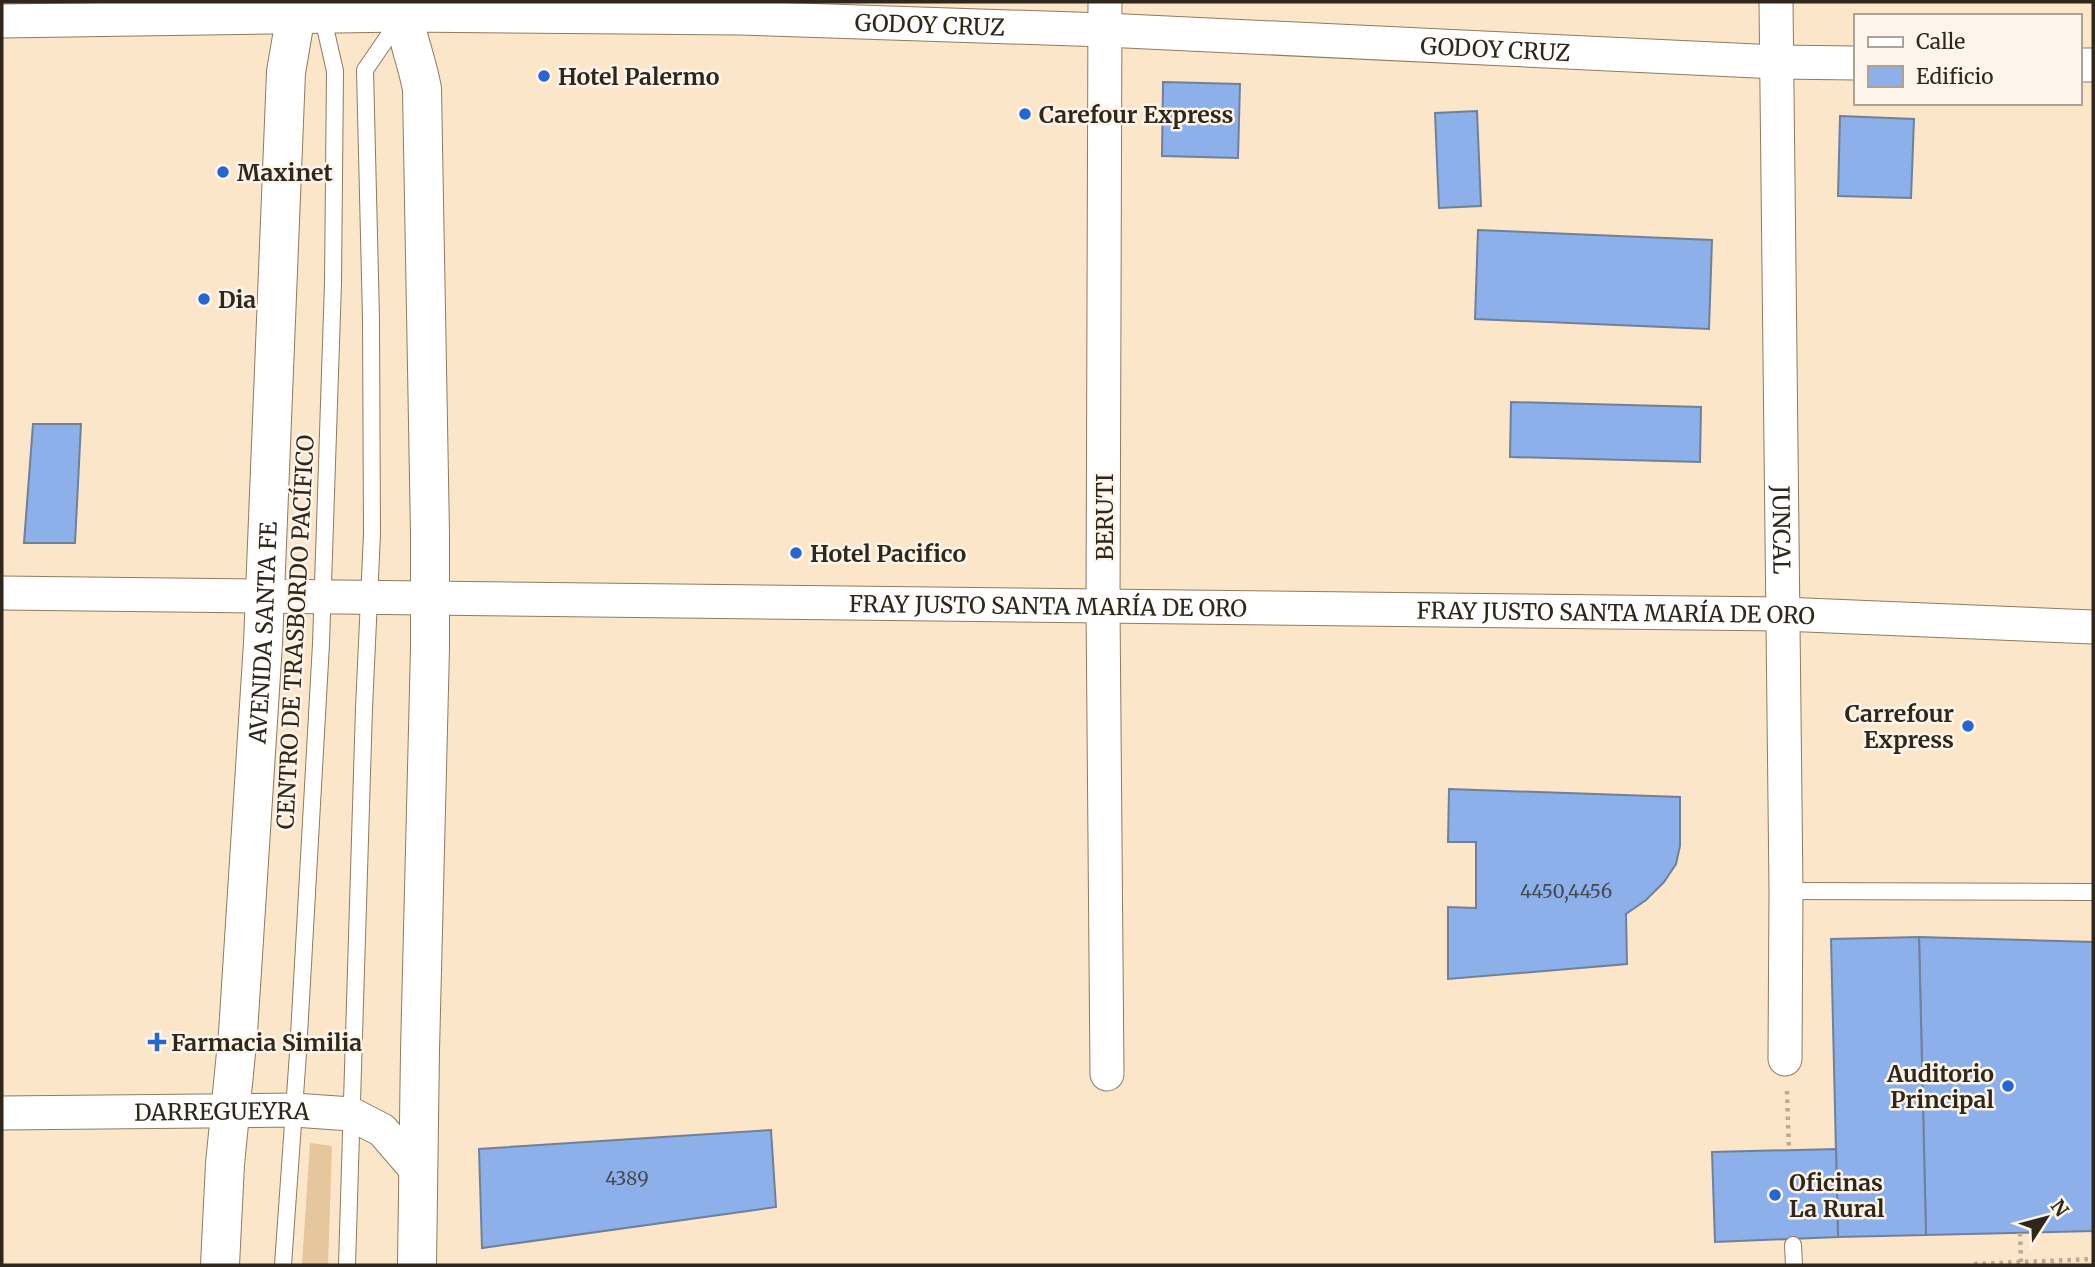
<svg xmlns="http://www.w3.org/2000/svg" width="2095" height="1267" font-family="Merriweather,serif">
	<style>
		.green { fill: #e6c69c }
		.building { fill: #8db0ea; stroke: #708099; stroke-width: 2 }
		.lines { fill: none; stroke-linecap: round; stroke-linejoin: round }
		.service-casing { stroke: #8e7b61; stroke-width: 18 }
		.minor-casing { stroke: #8e7b61; stroke-width: 35 }
		.secondary-casing { stroke: #8e7b61; stroke-width: 40 }
		.path { stroke: #bbaa94; stroke-width: 4.5; stroke-dasharray: 3.5 5; stroke-linecap: butt }
		.service { stroke: #fff; stroke-width: 16 }
		.minor { stroke: #fff; stroke-width: 33 }
		.secondary { stroke: #fff; stroke-width: 38 }
		.poi-dot { fill: #2467d3; stroke: #fef5ea; stroke-width: 2.5 }
		.labels { text-anchor: middle; dominant-baseline: central; stroke-width: 5; stroke-linejoin: round; paint-order: stroke }
		.number-label { font-size: 19px; fill: #464950 }
		.street-label { font-size: 23px; fill: #2f271c; stroke: #fef5ea }
		.poi-label { font-size: 23px; font-weight: bold; fill: #2f271c; stroke: #fef5ea; text-anchor: start }
	</style>
	<rect width="100%" height="100%" fill="#fbe6ca"/>
	<polygon class="green" points="310,1143 332,1146 328,1265 302,1265"/>
	<g class="building">
		<polygon points="1163,82 1240,84 1238,158 1162,156"/>
		<polygon points="1477,111 1481,206 1439,208 1435,113"/>
		<polygon points="1840,116 1914,119 1911,198 1838,196"/>
		<polygon points="1478,230 1712,240 1709,329 1475,319"/>
		<polygon points="1511,402 1701,407 1700,462 1510,457"/>
		<polygon points="33,424 81,424 75,543 24,543"/>
		<polygon points="1449,789 1680,797 1680,846 1676,864 1664,882 1646,900 1626,914 1627,964 1448,979 1448,907 1476,908 1476,842 1448,842"/>
		<polygon points="1919,937 2093,942 2093,1231 1926,1235"/>
		<polygon points="1919,937 1926,1235 1838,1237 1831,939"/>
		<polygon points="771,1130 776,1207 482,1248 479,1149"/>
		<polygon points="1836,1149 1838,1237 1715,1242 1712,1152"/>
	</g>
	<g class="lines">
		<g class="service-casing">
			<g id="service">
				<polyline points="1786,891 2093,892"/>
				<polyline points="1793,1245 1794,1265"/>
				<polyline points="283,1265 298,1053 321,644 333,283 335,71 322,14"/>
				<polyline points="347,1265 364,708 372,534 371,319 365,70 400,19"/>
			</g>
		</g>
		<g class="minor-casing">
			<g id="minor">
				<polyline points="1105,2 1103,607 1107,1074"/>
				<path id="s1" d="M1776,2L1786,891L1785,1059"/>
				<path id="s2" d="M2,21L403,15L740,18L1105,30L1777,62L1855,63"/>
				<polyline points="2079,65 2093,65"/>
				<path id="s3" d="M2,593L1782,614L2093,627"/>
				<path id="s4" d="M2,1113L294,1110L351,1114L382,1130L420,1174"/>
			</g>
		</g>
		<g class="secondary-casing">
			<g id="secondary">
				<path d="M402,2C404,31 417,60 422,89L430,534V648L420,1051L417,1265"/>
				<path id="s5" d="M220,1265L225,1164L238,1033L263,643L286,72L298,2"/>
			</g>
		</g>
		<g class="path">
			<polyline points="1787,1091 1789,1150"/>
			<polyline points="2020,1233 2021,1262"/>
			<polyline points="1974,1264 2093,1259"/>
		</g>
		<use href="#service" class="service"/>
		<use href="#minor" class="minor"/>
		<use href="#secondary" class="secondary"/>
	</g>
	<g class="poi-dot">
		<circle cx="544" cy="76" r="7"/>
		<circle cx="1025" cy="114" r="7"/>
		<circle cx="223" cy="172" r="7"/>
		<circle cx="204" cy="299" r="7"/>
		<circle cx="796" cy="553" r="7"/>
		<circle cx="1968" cy="726" r="7"/>
		<path d="M153.5 1031.5h7v7h7v7h-7v7h-7v-7h-7v-7h7z"/>
		<circle cx="2008" cy="1086" r="7"/>
		<circle cx="1775" cy="1195" r="7"/>
	</g>
	<g class="labels">
		<g class="number-label">
			<text x="1566" y="891">4450,4456</text>
			<text x="627" y="1178">4389</text>
		</g>
		<g class="street-label">
			<text stroke="none"><textPath href="#s2" startOffset="928">GODOY CRUZ</textPath></text>
			<text stroke="none"><textPath href="#s2" startOffset="1494">GODOY CRUZ</textPath></text>
			<text transform="translate(1104 517) rotate(-90)">BERUTI</text>
			<text stroke="none"><textPath href="#s1" startOffset="528">JUNCAL</textPath></text>
			<text stroke="none"><textPath href="#s3" startOffset="1046">FRAY JUSTO SANTA MARÍA DE ORO</textPath></text>
			<text stroke="none"><textPath href="#s3" startOffset="1614">FRAY JUSTO SANTA MARÍA DE ORO</textPath></text>
			<text transform="translate(295 632) rotate(-87)">CENTRO DE TRASBORDO PACÍFICO</text>
			<text stroke="none"><textPath href="#s5" startOffset="634">AVENIDA SANTA FE</textPath></text>
			<text stroke="none"><textPath href="#s4" startOffset="220">DARREGUEYRA</textPath></text>
		</g>
		<g class="poi-label">
			<text x="558" y="76">Hotel Palermo</text>
			<text x="1039" y="114">Carefour Express</text>
			<text x="237" y="172">Maxinet</text>
			<text x="218" y="299">Dia</text>
			<text x="810" y="553">Hotel Pacifico</text>
			<text x="1954" y="713" text-anchor="end">Carrefour<tspan x="1954" dy="26">Express</tspan></text>
			<text x="171" y="1042">Farmacia Similia</text>
			<text x="1994" y="1073" text-anchor="end">Auditorio<tspan x="1994" dy="26">Principal</tspan></text>
			<text x="1789" y="1182">Oficinas<tspan x="1789" dy="26">La Rural</tspan></text>
		</g>
	</g>
	<rect width="2095" height="1267" fill="none" stroke="#2f271c" stroke-width="7"/>
	<rect x="1854" y="14" width="228" height="91" fill="#fef5ea" stroke="#aba398" stroke-width="2"/>
	<rect x="1868" y="37" width="35" height="10" fill="#ffffff" stroke="#aba398" stroke-width="2"/>
	<text x="1916" y="49" font-size="21" fill="#2f271c">Calle</text>
	<rect x="1868" y="66" width="35" height="21" fill="#8db0ea" stroke="#aba398" stroke-width="2"/>
	<text x="1916" y="84" font-size="21" fill="#2f271c">Edificio</text>
	<g transform="translate(2046 1218) rotate(54)" stroke="#fef5ea" stroke-width="5" paint-order="stroke">
	<path d="M0-5L12 26L0 18L-12 26Z" fill="#2f271c"/>
	<text y="-10" font-size="19" font-weight="bold" text-anchor="middle" fill="#2f271c">N</text>
	</g>
</svg>
